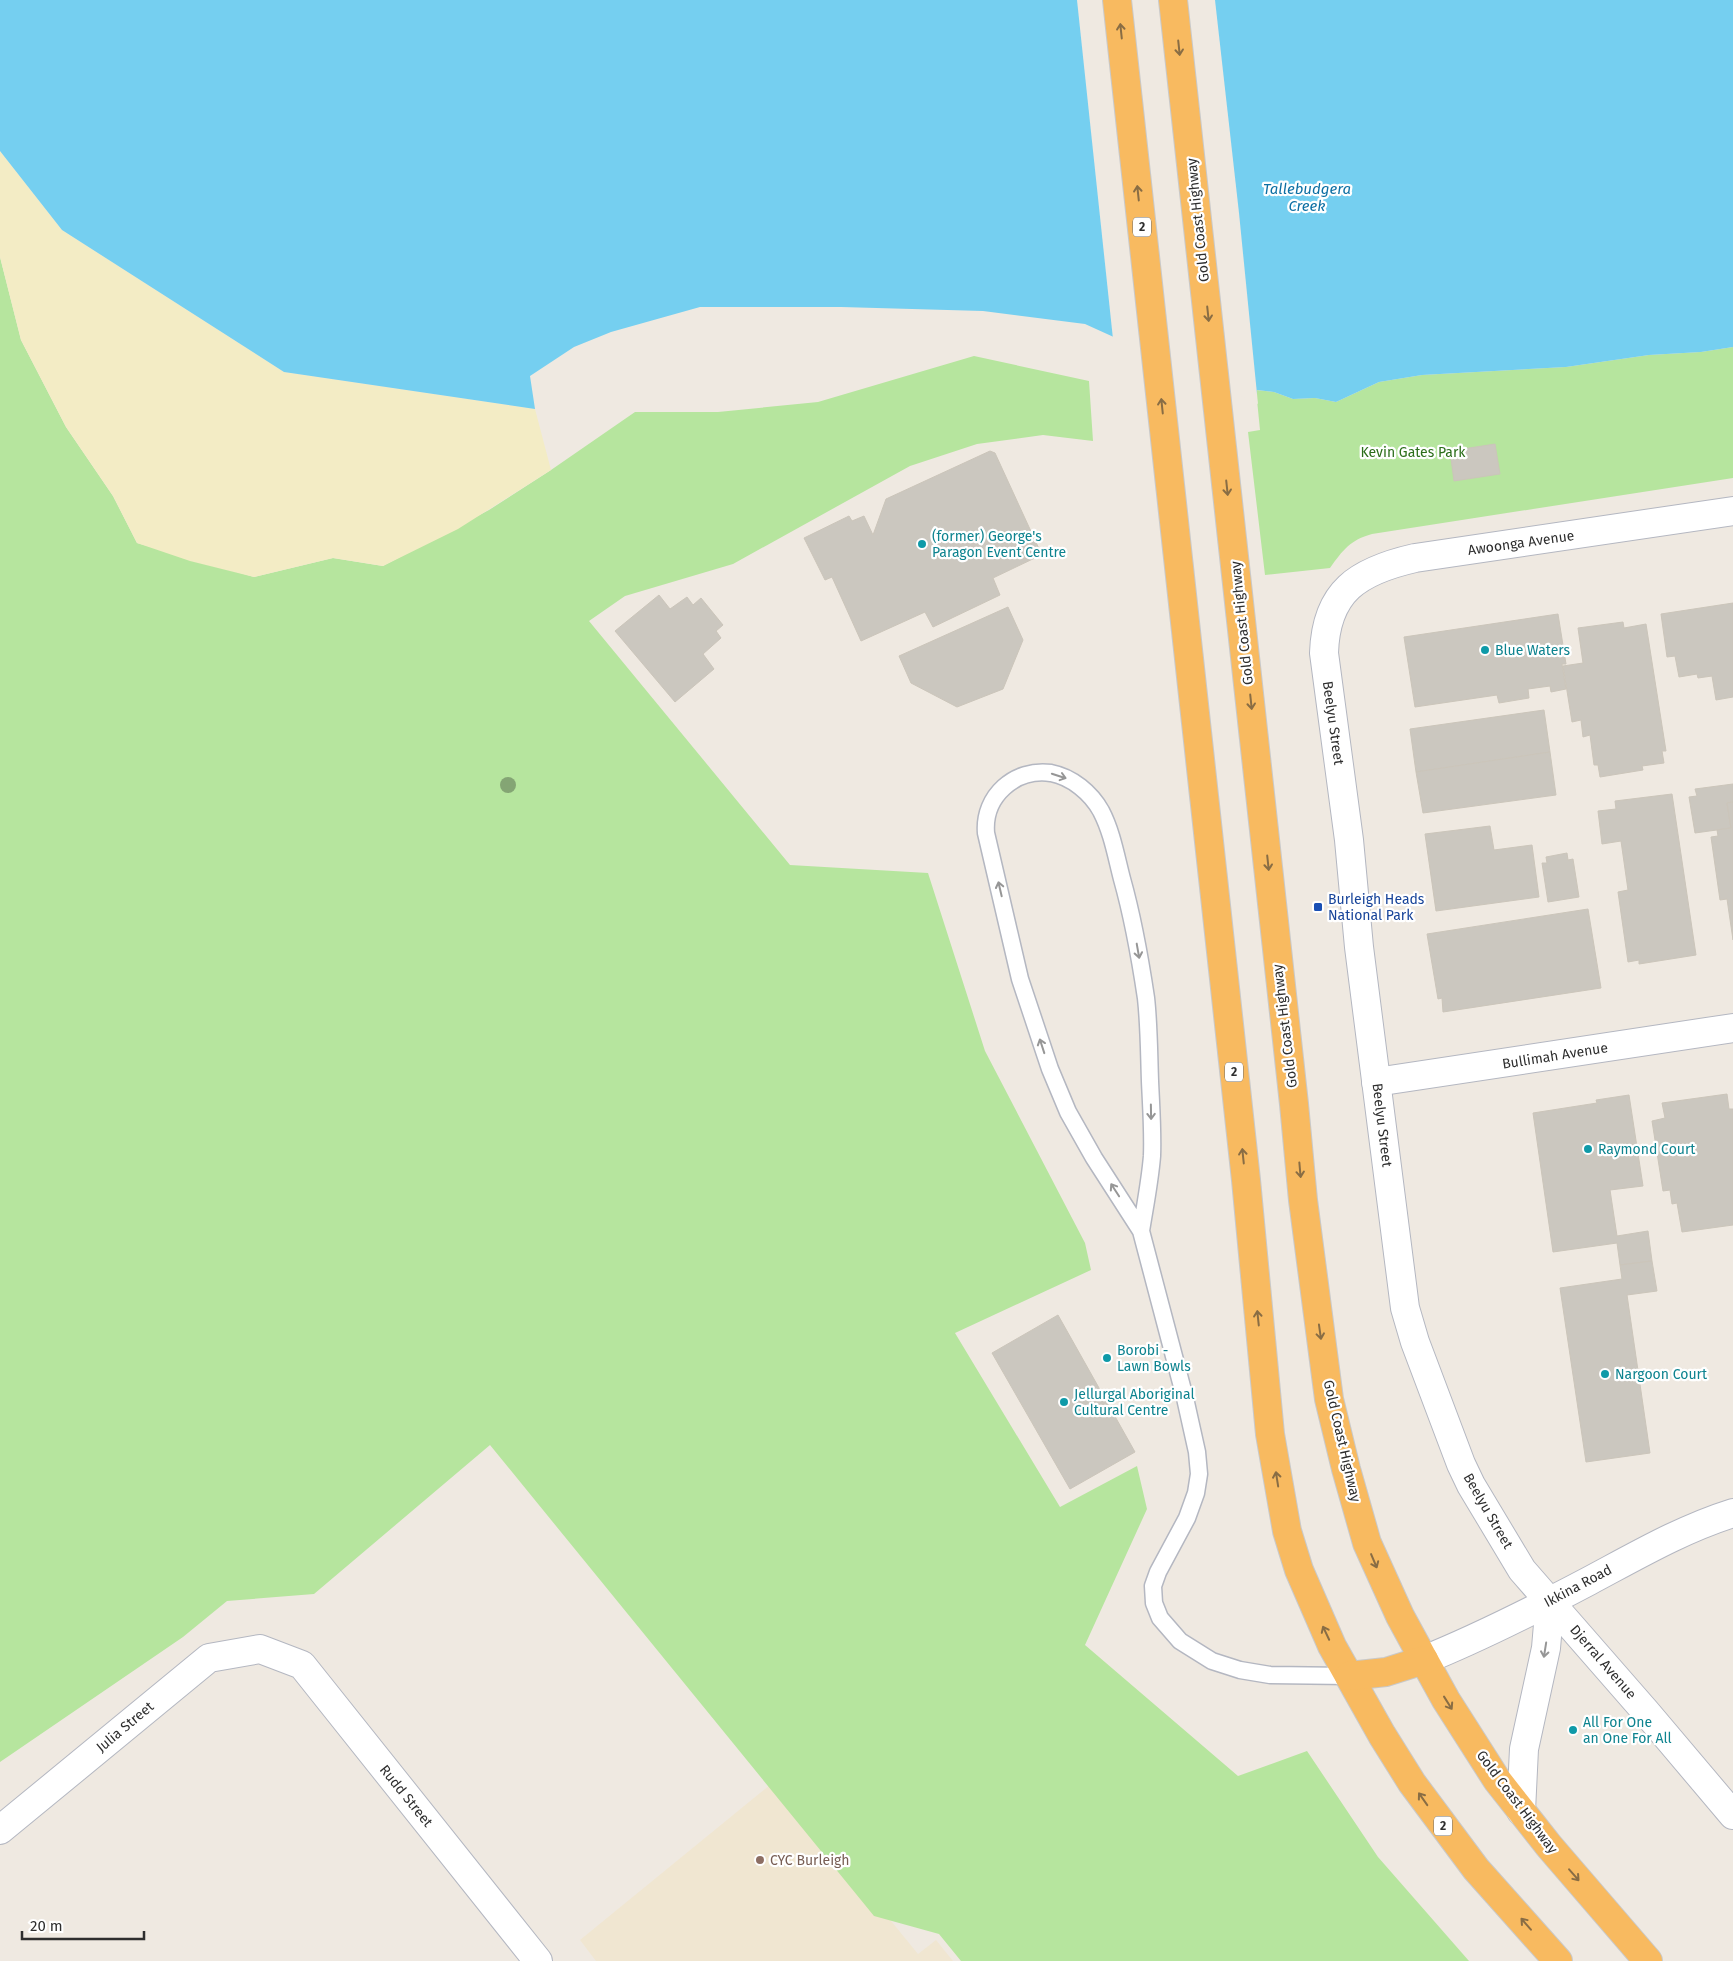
<svg xmlns="http://www.w3.org/2000/svg" width="1733" height="1961" font-family="'Fira Sans',sans-serif">
	<style>
		.education { fill: #f0e6d1 }
		.green { fill: #b6e59e }
		.sand { fill: #f3ecc5 }
		.water { fill: #75cff0 }
		.pier { fill: #efe9e1 }
		.building { fill: #cbc7bf; stroke: #cbc5ba }
		.lines { fill: none; stroke-linecap: round; stroke-linejoin: round }
		.service-casing { stroke: #b4b7c1; stroke-width: 19 }
		.minor-casing { stroke: #b4b7c1; stroke-width: 30 }
		.trunk-casing { stroke: #c9c9c9; stroke-width: 30 }
		.service { stroke: #fff; stroke-width: 16 }
		.minor { stroke: #fff; stroke-width: 28 }
		.trunk { stroke: #f8ba60; stroke-width: 28 }
		.tree { fill: #84a574 }
		.oneway { stroke: #896d44 }
		.oneway2 { stroke: #969696 }
		.culture-dot { fill: #0f9aa8; stroke: #fff; stroke-width: 2 }
		.transit-dot { fill: #1a4fb4; stroke: #fff; stroke-width: 2 }
		.education-dot { fill: #8d6e63; stroke: #fff; stroke-width: 2 }
		.labels { text-anchor: middle; dominant-baseline: central; stroke-width: 4.5; stroke-linejoin: round; paint-order: stroke }
		.shield { fill: #fff; stroke: #6d6d6d; stroke-width: 1 }
		.shield-label { font-size: 12px; font-weight: bold; fill: #2e2e2e }
		.street-label { font-size: 14px; fill: #2e2e2e; stroke: #fff }
		.park-label { font-size: 14px; fill: #2c6e1b; stroke: #fff }
		.culture-label { font-size: 14px; fill: #0d838f; stroke: #fff; text-anchor: start }
		.transit-label { font-size: 14px; fill: #164399; stroke: #fff; text-anchor: start }
		.education-label { font-size: 14px; fill: #785e54; stroke: #fff; text-anchor: start }
		.water-label { font-size: 15px; font-style: italic; fill: #0d6fa3; stroke: #fff }
	</style>
	<rect width="100%" height="100%" fill="#efe9e1"/>
	<polygon class="education" points="776,1780 918,1954 936,1940 953,1961 596,1961 580,1940"/>
	<g class="green">
		<polygon points="0,257 21,340 66,427 113,496 137,543 254,577 333,558 383,566 489,510 551,470 635,412 718,412 818,402 974,356 1089,381 1093,441 1043,435 977,444 910,466 733,564 625,596 589,621 790,865 928,873 985,1051 1085,1243 1091,1270 955,1333 1060,1507 1137,1466 1147,1509 1085,1645 1238,1776 1307,1751 1378,1857 1469,1961 961,1961 939,1934 874,1916 490,1445 314,1594 227,1601 183,1637 0,1762"/>
		<path d="M1733,347V478L1372,534C1350,540 1343,550 1330,568L1265,575L1248,432L1260,430L1256,390L1274,392L1293,399L1315,398L1336,402L1379,382L1422,375L1566,367L1649,355L1701,352Z"/>
	</g>
	<polygon class="sand" points="0,151 62,230 284,372 535,409 551,470 458,529 383,566 333,558 254,577 190,561 137,543 113,496 66,427 21,340 0,257"/>
	<polygon class="water" points="0,0 1733,0 1733,347 1701,352 1649,355 1566,367 1422,375 1379,382 1336,402 1315,398 1293,399 1274,392 1257,390 1257,402 1085,324 983,311 841,307 700,307 611,332 574,347 530,376 535,409 284,372 62,230 0,151"/>
	<polygon class="pier" points="1077,0 1215,0 1239,213 1258,404 1113,339"/>
	<g class="building">
		<polygon points="1495,444 1500,474 1454,481 1450,451"/>
		<polygon points="990,451 995,453 1040,551 1039,556 993,578 1000,595 933,627 925,612 861,641 832,577 825,580 804,538 849,516 852,521 864,516 873,535 886,499"/>
		<polygon points="659,595 670,609 687,597 693,605 701,598 723,625 716,631 721,638 703,654 714,669 675,702 615,631"/>
		<polygon points="1733,603 1733,697 1716,700 1712,676 1698,678 1697,674 1679,677 1675,656 1667,657 1661,614"/>
		<polygon points="1008,607 1023,640 1003,689 957,707 911,683 899,656"/>
		<polygon points="1558,614 1566,664 1562,664 1566,689 1551,692 1550,686 1528,689 1529,698 1499,703 1497,695 1415,707 1404,637"/>
		<polygon points="1623,622 1624,628 1646,624 1666,751 1662,751 1664,763 1642,766 1643,770 1600,777 1598,765 1594,765 1590,735 1583,737 1581,720 1572,722 1563,666 1583,663 1578,628"/>
		<polygon points="1544,710 1550,752 1416,772 1410,729"/>
		<polygon points="1550,752 1556,795 1423,813 1416,772"/>
		<polygon points="1733,784 1733,802 1727,803 1731,828 1695,833 1689,797 1697,796 1695,789"/>
		<polygon points="1672,794 1696,955 1639,964 1639,960 1628,962 1618,892 1628,890 1621,841 1602,844 1598,811 1616,809 1615,801"/>
		<polygon points="1733,802 1733,940 1727,899 1720,900 1711,837 1718,836 1717,830 1731,828 1727,803"/>
		<polygon points="1490,826 1494,850 1532,845 1539,897 1436,911 1425,834"/>
		<polygon points="1567,853 1568,860 1573,859 1579,897 1548,902 1542,863 1547,863 1546,857"/>
		<polygon points="1588,909 1601,988 1443,1012 1442,998 1438,999 1427,934"/>
		<polygon points="1727,1094 1729,1109 1733,1109 1733,1225 1682,1232 1677,1203 1672,1204 1670,1190 1663,1191 1652,1121 1665,1118 1662,1103"/>
		<polygon points="1629,1095 1643,1186 1610,1190 1617,1236 1648,1231 1652,1261 1620,1265 1617,1243 1553,1252 1533,1113 1597,1103 1596,1100"/>
		<polygon points="1652,1261 1657,1291 1627,1295 1650,1453 1586,1462 1560,1288 1622,1279 1620,1265"/>
		<polygon points="1058,1315 1135,1452 1070,1489 992,1353"/>
	</g>
	<g class="lines">
		<g class="service-casing">
			<path id="service" d="M1141,1231C1145,1206 1150,1181 1152,1156C1153,1131 1151,1105 1150,1081C1149,1053 1149,1025 1146,998C1140,958 1133,918 1122,879C1116,856 1112,832 1101,811C1091,793 1072,777 1051,773C1015,768 983,796 986,833L1020,979L1050,1069L1068,1112L1094,1158L1141,1231L1185,1398L1197,1452L1199,1474L1196,1493L1187,1518L1158,1572L1153,1586L1154,1603L1160,1618L1180,1641L1212,1661L1240,1670L1270,1675L1349,1676"/>
		</g>
		<g class="minor-casing">
			<g id="minor">
				<path d="M1733,511L1415,558C1358,571 1326,591 1324,653L1349,840L1359,947L1405,1308L1415,1342L1461,1464L1471,1485L1522,1570L1646,1712L1733,1815"/>
				<polyline points="1376,1082 1733,1028"/>
				<path d="M1424,1660C1481,1637 1534,1610 1589,1581C1636,1556 1682,1529 1733,1513"/>
				<polyline points="1521,1811 1524,1749 1546,1648 1550,1601"/>
				<polyline points="0,1830 209,1658 260,1649 302,1665 538,1961"/>
			</g>
		</g>
		<g class="trunk-casing">
			<g id="trunk">
				<polyline points="1117,0 1246,1180 1270,1434 1287,1531 1299,1570 1332,1646 1382,1735 1412,1783 1476,1869 1558,1961"/>
				<polyline points="1173,0 1294,1104 1303,1200 1329,1399 1346,1469 1367,1543 1400,1616 1424,1660 1446,1700 1497,1780 1549,1846 1648,1961"/>
				<polyline points="1349,1676 1386,1672 1424,1660"/>
			</g>
		</g>
		<use href="#service" class="service"/>
		<use href="#minor" class="minor"/>
		<use href="#trunk" class="trunk"/>
	</g>
	<circle class="tree" cx="508" cy="785" r="8"/>
	<defs><path id="oneway-shaft" d="M-6 0H5M1.5-3L5.5 0L1.5 3" fill="none" stroke-width="1.6" stroke-linecap="round" stroke-linejoin="round" transform="scale(1.25)"/></defs>
	<g class="oneway">
		<use href="#oneway-shaft" transform="translate(1121 31) rotate(-96)"/>
		<use href="#oneway-shaft" transform="translate(1179 48) rotate(84)"/>
		<use href="#oneway-shaft" transform="translate(1138 193) rotate(-96)"/>
		<use href="#oneway-shaft" transform="translate(1208 314) rotate(84)"/>
		<use href="#oneway-shaft" transform="translate(1162 406) rotate(-96)"/>
		<use href="#oneway-shaft" transform="translate(1227 488) rotate(84)"/>
		<use href="#oneway-shaft" transform="translate(1251 702) rotate(84)"/>
		<use href="#oneway-shaft" transform="translate(1268 863) rotate(84)"/>
		<use href="#oneway-shaft" transform="translate(1243 1156) rotate(-96)"/>
		<use href="#oneway-shaft" transform="translate(1300 1170) rotate(85)"/>
		<use href="#oneway-shaft" transform="translate(1258 1318) rotate(-96)"/>
		<use href="#oneway-shaft" transform="translate(1320 1332) rotate(82)"/>
		<use href="#oneway-shaft" transform="translate(1277 1479) rotate(-99)"/>
		<use href="#oneway-shaft" transform="translate(1374 1561) rotate(67)"/>
		<use href="#oneway-shaft" transform="translate(1326 1633) rotate(-115)"/>
		<use href="#oneway-shaft" transform="translate(1448 1703) rotate(58)"/>
		<use href="#oneway-shaft" transform="translate(1423 1799) rotate(-125)"/>
		<use href="#oneway-shaft" transform="translate(1574 1875) rotate(49)"/>
		<use href="#oneway-shaft" transform="translate(1526 1924) rotate(-131)"/>
	</g>
	<g class="oneway2">
		<use href="#oneway-shaft" transform="translate(1059 776) rotate(18)"/>
		<use href="#oneway-shaft" transform="translate(1000 889) rotate(-103)"/>
		<use href="#oneway-shaft" transform="translate(1138 951) rotate(80)"/>
		<use href="#oneway-shaft" transform="translate(1042 1046) rotate(-108)"/>
		<use href="#oneway-shaft" transform="translate(1151 1112) rotate(89)"/>
		<use href="#oneway-shaft" transform="translate(1115 1190) rotate(-123)"/>
		<use href="#oneway-shaft" transform="translate(1545 1650) rotate(99)"/>
	</g>
	<g class="culture-dot">
		<circle cx="922" cy="544" r="5"/>
		<circle cx="1485" cy="650" r="5"/>
		<circle cx="1588" cy="1149" r="5"/>
		<circle cx="1107" cy="1358" r="5"/>
		<circle cx="1605" cy="1374" r="5"/>
		<circle cx="1064" cy="1402" r="5"/>
		<circle cx="1573" cy="1730" r="5"/>
	</g>
	<rect class="transit-dot" x="1313" y="902" width="10" height="10" rx="2.5"/>
	<circle class="education-dot" cx="760" cy="1860" r="5"/>
	<g class="labels">
		<g class="shield">
			<rect x="1133" y="217.5" width="18" height="19" rx="4"/>
			<rect x="1225" y="1062.5" width="18" height="19" rx="4"/>
			<rect x="1434" y="1816.5" width="18" height="19" rx="4"/>
		</g>
		<g class="shield-label">
			<text x="1142" y="227">2</text>
			<text x="1234" y="1072">2</text>
			<text x="1443" y="1826">2</text>
		</g>
		<g class="street-label">
			<text transform="translate(1198 220) rotate(-96)">Gold Coast Highway</text>
			<text transform="translate(1521 543) rotate(-8)">Awoonga Avenue</text>
			<text transform="translate(1242 623) rotate(-96)">Gold Coast Highway</text>
			<text transform="translate(1333 723) rotate(82)">Beelyu Street</text>
			<text transform="translate(1285 1026) rotate(-97)">Gold Coast Highway</text>
			<text transform="translate(1555 1056) rotate(-9)">Bullimah Avenue</text>
			<text transform="translate(1382 1125) rotate(83)">Beelyu Street</text>
			<text transform="translate(1342 1441) rotate(77)">Gold Coast Highway</text>
			<text transform="translate(1488 1511) rotate(60)">Beelyu Street</text>
			<text transform="translate(1578 1586) rotate(-28)">Ikkina Road</text>
			<text transform="translate(1603 1662) rotate(49)">Djerral Avenue</text>
			<text transform="translate(125 1727) rotate(-40)">Julia Street</text>
			<text transform="translate(406 1796) rotate(51)">Rudd Street</text>
			<text transform="translate(1517 1802) rotate(53)">Gold Coast Highway</text>
		</g>
		<g class="park-label">
			<text x="1413" y="452">Kevin Gates Park</text>
		</g>
		<g class="culture-label">
			<text x="932" y="536">(former) George's<tspan x="932" dy="16">Paragon Event Centre</tspan></text>
			<text x="1495" y="650">Blue Waters</text>
			<text x="1598" y="1149">Raymond Court</text>
			<text x="1117" y="1350">Borobi -<tspan x="1117" dy="16">Lawn Bowls</tspan></text>
			<text x="1615" y="1374">Nargoon Court</text>
			<text x="1074" y="1394">Jellurgal Aboriginal<tspan x="1074" dy="16">Cultural Centre</tspan></text>
			<text x="1583" y="1722">All For One<tspan x="1583" dy="16">an One For All</tspan></text>
		</g>
		<g class="transit-label">
			<text x="1328" y="899">Burleigh Heads<tspan x="1328" dy="16">National Park</tspan></text>
		</g>
		<g class="education-label">
			<text x="770" y="1860">CYC Burleigh</text>
		</g>
		<g class="water-label">
			<text x="1307" y="189">Tallebudgera<tspan x="1307" dy="17">Creek</tspan></text>
		</g>
	</g>
	<path d="M22 1931v8h122v-8" fill="none" stroke="#2e2e2e" stroke-width="2.5"/>
	<text x="30" y="1931" font-size="15" fill="#2e2e2e" stroke="#ffffff" stroke-width="4" paint-order="stroke">20 m</text>
</svg>
